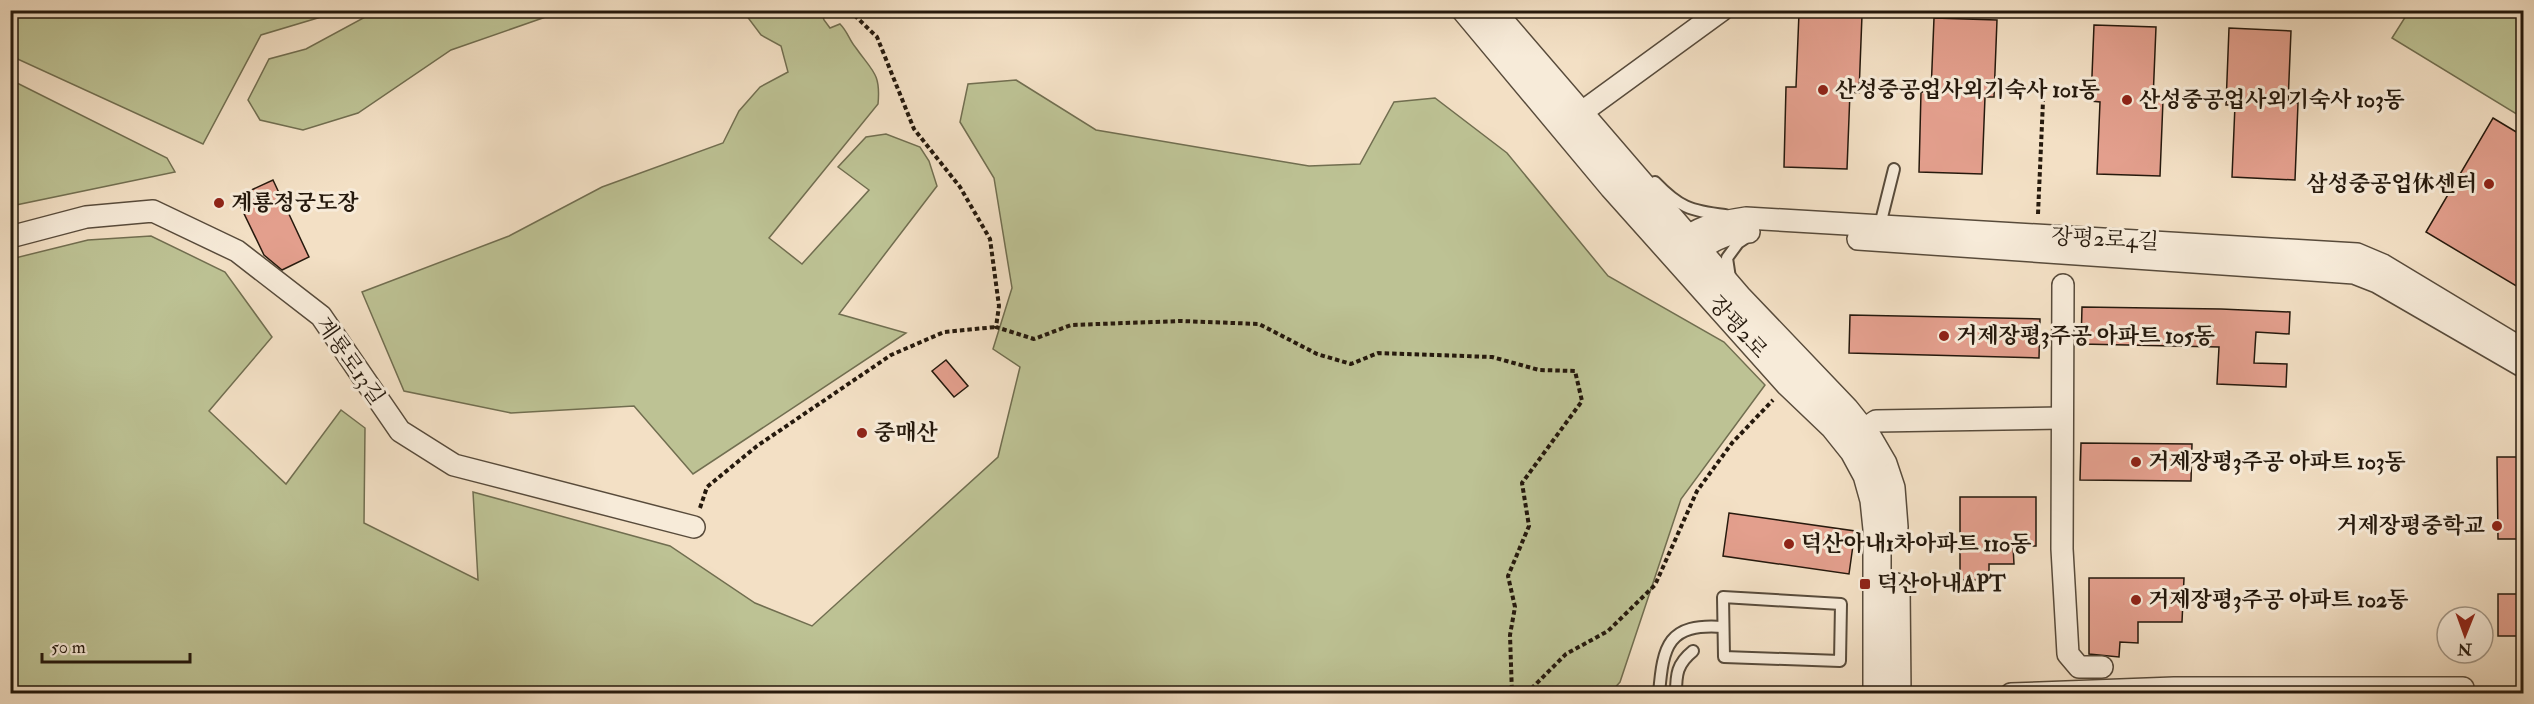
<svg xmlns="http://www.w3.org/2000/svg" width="2534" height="704" font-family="'IM FELL Double Pica','Noto Serif KR',serif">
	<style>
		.green { fill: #bdc294; stroke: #716e50; stroke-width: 1.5 }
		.building { fill: #e39f8d; stroke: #25190d; stroke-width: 1.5 }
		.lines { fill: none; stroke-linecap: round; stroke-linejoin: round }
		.service-casing { stroke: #584b3b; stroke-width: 14 }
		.minor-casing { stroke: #584b3b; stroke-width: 24 }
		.tertiary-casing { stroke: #584b3b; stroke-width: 30 }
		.path { stroke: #25190d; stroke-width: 4; stroke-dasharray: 4.5 3; stroke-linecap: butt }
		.service { stroke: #f7ebd9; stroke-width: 10 }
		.minor { stroke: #f7ebd9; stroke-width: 21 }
		.tertiary { stroke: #f7ebd9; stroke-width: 27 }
		.poi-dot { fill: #8f2418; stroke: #f7ebd9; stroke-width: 2 }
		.labels { text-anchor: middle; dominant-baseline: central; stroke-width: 6; stroke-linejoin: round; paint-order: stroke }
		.poi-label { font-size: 22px; font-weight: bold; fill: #25190d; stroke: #f7ebd9; text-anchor: start }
		.street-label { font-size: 22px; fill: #25190d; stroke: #f7ebd9 }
	</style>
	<rect width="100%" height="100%" fill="#f3e0c5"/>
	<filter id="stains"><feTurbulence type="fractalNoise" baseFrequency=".00333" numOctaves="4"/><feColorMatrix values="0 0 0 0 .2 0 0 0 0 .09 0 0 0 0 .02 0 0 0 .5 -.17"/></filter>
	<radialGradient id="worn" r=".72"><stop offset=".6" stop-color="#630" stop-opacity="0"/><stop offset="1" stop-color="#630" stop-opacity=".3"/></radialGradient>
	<g class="green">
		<polygon points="11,10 330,10 330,11 321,17 261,35 203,144 11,56"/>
		<polygon points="372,10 563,10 563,11 451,50 358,113 303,130 260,120 248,100 269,59 306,49 369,15"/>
		<path d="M743,11H821L824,20L830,28L840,24C848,32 849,40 856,48C872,71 881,73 878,104L769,238L802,264L869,190L838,167L866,137L886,134L920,147L929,161L937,186L839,314L906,333L693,474L634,406L511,413L404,391L362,292L509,236L602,187L723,143L739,111L760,87L788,72L781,46L761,35Z"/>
		<polygon points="2409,11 2523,11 2523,118 2392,38"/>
		<polygon points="11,80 167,158 175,172 11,206"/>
		<polygon points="1016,80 1096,130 1309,166 1360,164 1394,102 1435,98 1507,153 1608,276 1724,342 1765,385 1681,499 1620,682 1610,693 11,693 11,259 88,240 151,236 225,272 272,337 209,411 286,484 341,410 365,428 364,523 478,580 473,492 670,546 755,603 812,626 998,457 1020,367 993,349 1012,288 994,178 960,122 968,84"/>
	</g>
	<g class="building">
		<polygon points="1799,13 1862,15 1859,93 1850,92 1847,169 1784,167 1786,87 1796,87"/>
		<polygon points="1934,18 1997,20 1994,97 1985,97 1982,174 1919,172 1921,92 1931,92"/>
		<polygon points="2094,25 2156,27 2153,100 2163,100 2160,176 2097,174 2100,102 2091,101"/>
		<polygon points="2229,28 2291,31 2288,103 2298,103 2295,180 2232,177 2235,105 2226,105"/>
		<polygon points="2493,118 2523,136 2523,290 2426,232"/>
		<polygon points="273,180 309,257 282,270 264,255 236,197"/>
		<polygon points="2082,307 2221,309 2290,312 2289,334 2256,332 2254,363 2287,364 2286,387 2217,384 2219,347 2081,344"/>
		<polygon points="1850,315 2040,319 2039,358 1849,353"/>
		<polygon points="946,360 968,386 954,397 932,371"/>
		<polygon points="2081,443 2192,444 2191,481 2080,480"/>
		<polygon points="2497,457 2523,457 2523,539 2498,539"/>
		<polygon points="1960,497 2036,497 2036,546 2013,546 2014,564 1989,564 1989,580 1960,580"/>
		<polygon points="1729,513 1855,531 1849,574 1723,556"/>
		<polygon points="2089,578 2184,578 2182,622 2138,622 2138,643 2120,642 2119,657 2089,654"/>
		<rect x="2498" y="594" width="25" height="42"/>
	</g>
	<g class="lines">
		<g class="service-casing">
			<g id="service">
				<path d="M1655,182C1679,207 1690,211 1725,215"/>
				<polyline points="1879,229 1894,169"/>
				<polyline points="1730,278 1727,258 1738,243 1750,235"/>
				<polygon points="1723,597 1841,604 1840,661 1724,657"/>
				<path d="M1659,694C1663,645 1668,623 1723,627"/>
				<path d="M1676,694C1676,674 1677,664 1693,651"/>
			</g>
		</g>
		<g class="minor-casing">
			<g id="minor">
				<polyline points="1567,123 1722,10"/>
				<polyline points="10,237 86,217 153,211 237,251 321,316 400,431 454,465 694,527"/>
				<polyline points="1858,239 2354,273 2377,282 2524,367"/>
				<path d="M1673,246C1700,226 1713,223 1746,218L2357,254L2383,265L2524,350"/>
				<path d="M1686,259C1707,244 1723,232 1749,232"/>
				<polyline points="2063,285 2062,549 2068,654 2079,667 2102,667"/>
				<polyline points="1850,439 1876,421 2062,418"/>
				<polyline points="2011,694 2174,688 2463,688 2462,694"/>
			</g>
		</g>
		<g class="tertiary-casing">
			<g id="tertiary">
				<polyline points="1466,10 1613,186 1789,383 1834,426 1854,451 1867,475 1874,500 1877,529 1877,694"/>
				<polyline points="1490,10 1738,298 1845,410 1869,440 1883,464 1891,488 1894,527"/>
				<polyline points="1896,587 1897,694"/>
			</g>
		</g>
		<g class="path">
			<polyline points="849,10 877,37 914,129 960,187 990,239 999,306 996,327 1034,339 1071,325 1181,321 1259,324 1317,354 1351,364 1378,353 1492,357 1539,370 1575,371 1582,401 1522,483 1529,526 1508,576 1515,607 1510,635 1512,694"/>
			<polyline points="2038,214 2043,101"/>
			<polyline points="700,508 707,487 757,446 891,355 944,332 996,327"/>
			<polyline points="10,689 15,694"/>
			<polyline points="1526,694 1566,654 1608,631 1655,585 1697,491 1732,443 1773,400"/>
		</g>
		<use href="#service" class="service"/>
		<use href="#minor" class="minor"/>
		<use href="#tertiary" class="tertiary"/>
	</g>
	<g class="poi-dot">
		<circle cx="1823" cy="90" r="6"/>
		<circle cx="2127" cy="100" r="6"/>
		<circle cx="2489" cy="184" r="6"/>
		<circle cx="219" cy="203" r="6"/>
		<circle cx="1944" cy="336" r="6"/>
		<circle cx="862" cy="433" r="6"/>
		<circle cx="2136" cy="462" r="6"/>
		<circle cx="2497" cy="526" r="6"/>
		<circle cx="1789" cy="544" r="6"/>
		<rect x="1859" y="578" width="12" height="12" rx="3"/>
		<circle cx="2136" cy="600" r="6"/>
	</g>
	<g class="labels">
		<g class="poi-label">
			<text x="1835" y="90">산성중공업사외기숙사 101동</text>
			<text x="2139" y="100">산성중공업사외기숙사 103동</text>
			<text x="2477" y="184" text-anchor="end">삼성중공업休센터</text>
			<text x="231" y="203">계룡정궁도장</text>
			<text x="1956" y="336">거제장평3주공 아파트 105동</text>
			<text x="874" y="433">중매산</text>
			<text x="2148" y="462">거제장평3주공 아파트 103동</text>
			<text x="2485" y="526" text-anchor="end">거제장평중학교</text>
			<text x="1801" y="544">덕산아내1차아파트 110동</text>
			<text x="1877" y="584">덕산아내APT</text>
			<text x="2148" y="600">거제장평3주공 아파트 102동</text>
		</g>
		<g class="street-label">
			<text transform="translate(2105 239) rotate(3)">장평2로4길</text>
			<text transform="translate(1738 327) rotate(48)">장평2로</text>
			<text transform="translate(350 361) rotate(55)">계룡로13길</text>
		</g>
	</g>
	<rect width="2534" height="704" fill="none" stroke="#f3e0c5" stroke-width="36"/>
	<rect x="12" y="12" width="2510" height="680" fill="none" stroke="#25190d" stroke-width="3"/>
	<rect x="18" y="18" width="2498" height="668" fill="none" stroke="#25190d" stroke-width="1.5"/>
	<g transform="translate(2465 635) rotate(181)"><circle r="28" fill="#f7ebd9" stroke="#a39787" stroke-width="1.5"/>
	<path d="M0-4.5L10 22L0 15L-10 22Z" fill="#8f2418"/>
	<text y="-9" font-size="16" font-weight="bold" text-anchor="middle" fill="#25190d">N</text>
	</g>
	<path d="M42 653v9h148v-9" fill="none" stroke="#25190d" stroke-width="3"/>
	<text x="51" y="653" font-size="18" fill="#25190d" stroke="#f7ebd9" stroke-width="4.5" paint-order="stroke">50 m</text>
	<rect width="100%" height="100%" filter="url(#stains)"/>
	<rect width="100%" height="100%" fill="url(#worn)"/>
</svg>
